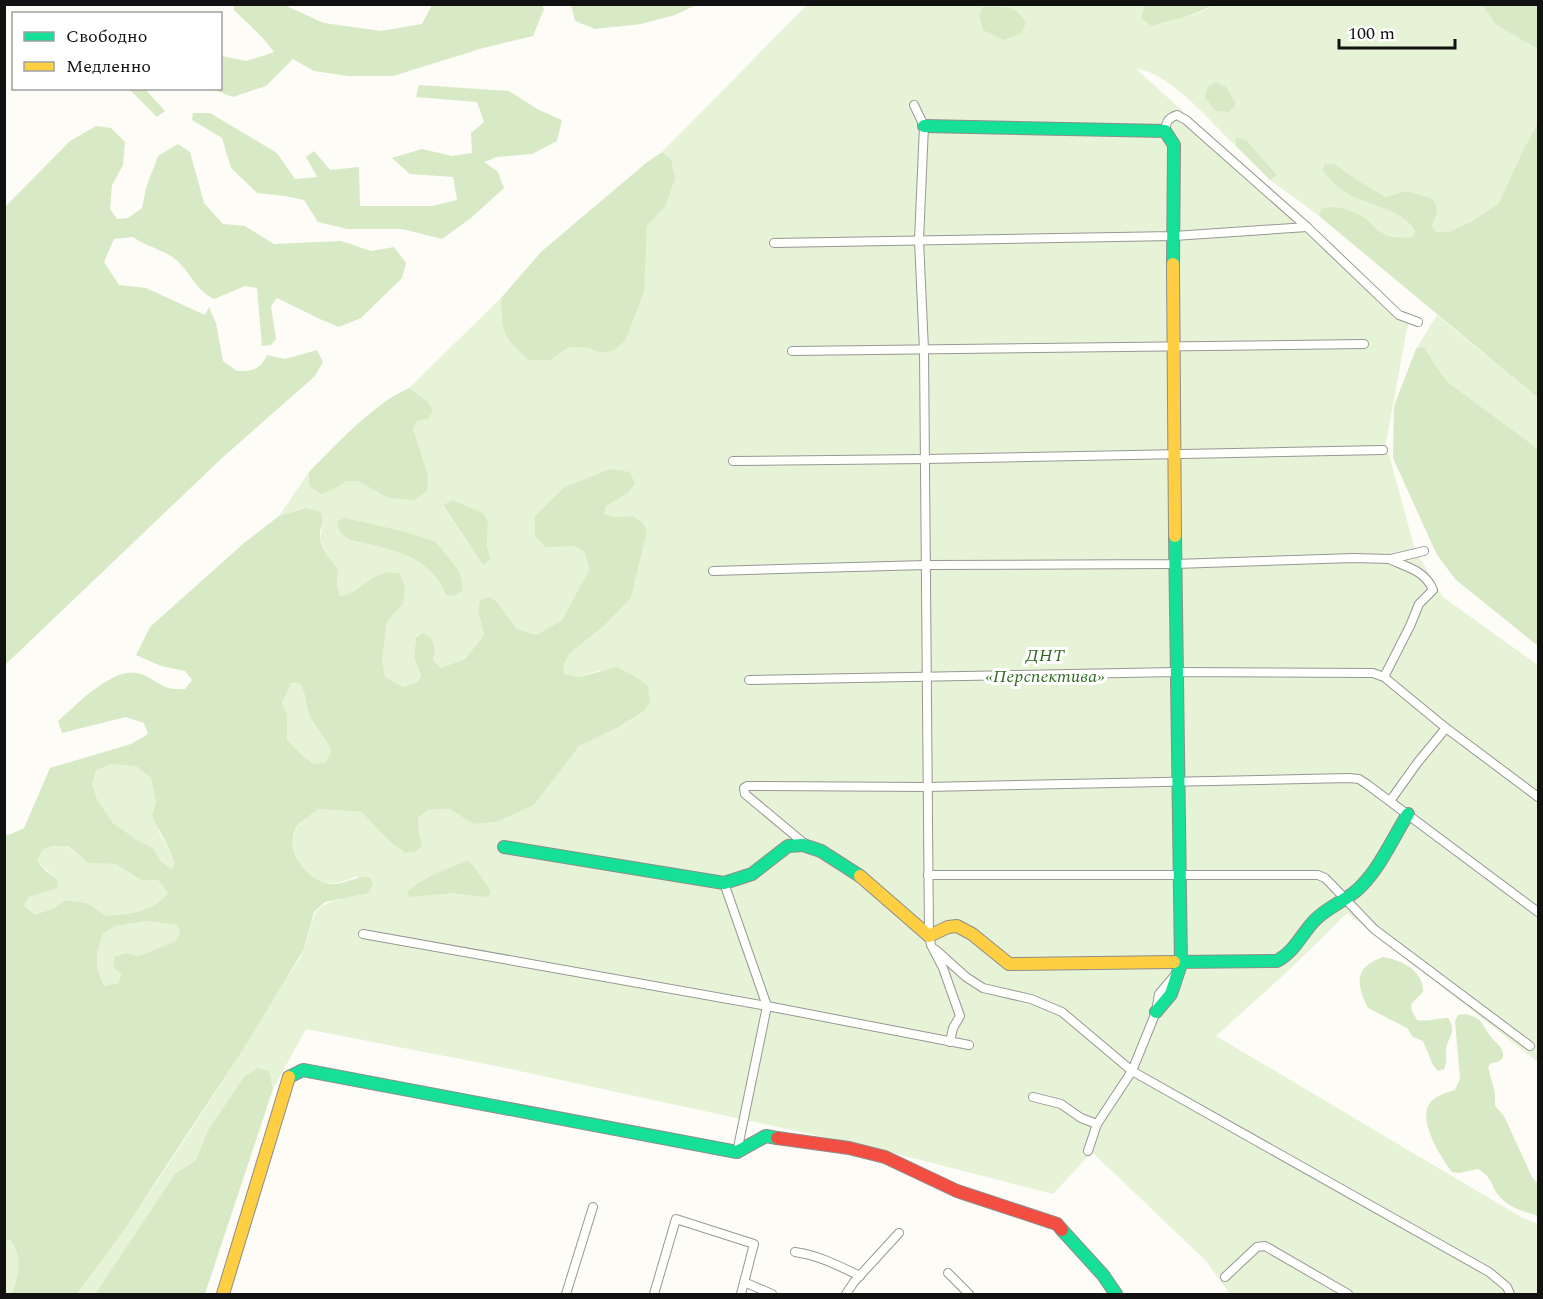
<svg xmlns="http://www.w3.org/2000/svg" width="1543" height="1299" font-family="Spectral,serif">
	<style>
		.green { fill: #e7f3d7; fill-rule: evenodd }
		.forest { fill: #d8eac5; fill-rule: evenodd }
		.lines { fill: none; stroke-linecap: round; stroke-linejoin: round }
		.street-casing { stroke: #979795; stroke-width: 10 }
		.fast-casing { stroke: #8e8d8b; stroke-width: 14 }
		.slow-casing { stroke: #8e8d8b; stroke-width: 14 }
		.jam-casing { stroke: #8e8d8b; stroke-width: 14 }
		.street { stroke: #fffffe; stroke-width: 8 }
		.fast { stroke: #16e098; stroke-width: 12 }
		.slow { stroke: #ffcf43; stroke-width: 12 }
		.jam { stroke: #f24e42; stroke-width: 12 }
		.labels { text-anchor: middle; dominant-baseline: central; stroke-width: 6; stroke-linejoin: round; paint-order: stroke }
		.park-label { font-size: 18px; font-style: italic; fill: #2f6b1f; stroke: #fff }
	</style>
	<rect width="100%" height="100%" fill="#fdfcf7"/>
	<g class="green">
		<path d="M807,5H1145L1141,18C1165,18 1193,21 1212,5H1482L1496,25L1538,49V123L1523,150L1499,203L1471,222L1448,232H1436L1432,226L1437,213L1406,191L1386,197L1357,180L1335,164H1325L1322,168C1327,178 1338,189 1348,194C1363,202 1421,215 1414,237L1403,238L1381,233L1367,220L1321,210L1319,216L1270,180L1276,175L1236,138V146C1211,123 1170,72 1136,69L1330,243L1408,323L1386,443L1415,550L1443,597L1538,665V1062L1347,913L1287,972L1216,1036L1521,1217L1538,1224V1294H1230L1206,1261L1092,1152L1053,1194L870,1147L496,1066L306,1029L273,1089L269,1071L207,1132L196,1160L175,1174L95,1294H77C150,1196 217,1092 281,987C288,975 299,962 304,949C315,922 307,906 341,899L358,876C351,878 343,882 335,883C309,886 283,851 297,827C301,820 313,814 319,809L363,812L387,839L405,853L416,852L422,846L419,834L418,818L428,810L450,809L473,824L497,822L534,805L579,745L620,727L644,711L600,670L579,677L565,674L563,666L570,653L605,625L631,598L647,532L633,516L614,517L604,514L606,506L627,494L610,469L566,487L535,516L546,546H574L585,552L589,570L562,620L536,635L517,629L498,603L478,611L484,635L465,659L441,669L433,660L435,649L423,633L416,636L414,658L421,675L418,682L403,687L385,677L382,660L387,620L403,604L358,587L346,596H340L337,584L338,569L329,559L320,538L323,523L304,508L279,516L309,472V486L334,489L347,481H359L388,498L414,436L413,429L417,421L428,419L427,401L409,388L501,298C502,332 502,337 528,360H551L569,347L589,348L598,352L645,250L647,226L665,207L671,159L662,152ZM453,500L483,513L488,522L487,544L490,560L469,545L443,506ZM345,518L459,571L444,587L428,566L392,549L353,541Z"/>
		<polygon points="1437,315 1538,398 1538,449 1449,383 1435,365 1425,348 1416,349"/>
		<path d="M291,683L300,684C308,697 305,706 310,717C317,729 326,738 331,751L326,762L314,764L302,755L287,740V714L282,703Z"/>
		<polygon points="110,764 136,765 151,778 156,803 158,831 174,857 175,865 171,869 161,861 153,848 137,840 113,823 97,799 92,784 96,771"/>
		<path d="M52,846H67L88,863L116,864L141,880H158L168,893C152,912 130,914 107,916L87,903L67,900L55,908L35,916L24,906L29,897L58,888L57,879L37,861L43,850Z"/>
		<path d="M146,921L177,925L180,933L175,941L139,956L126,953L118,983L105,986C93,965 96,954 103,932L116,926Z"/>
		<path d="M10,1240C24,1258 18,1274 12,1294H5V1241Z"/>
	</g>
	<g class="forest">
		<polygon points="541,4 544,9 533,36 483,48 393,76 348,76 314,71 293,59 266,86 233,97 212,89 220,88 221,56 247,61 274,52 262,37 234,10 234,5 284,5 324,23 381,31 422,24 432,5"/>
		<polygon points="571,5 571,4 696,5 675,15 641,24 595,29 575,21"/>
		<path d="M1145,5L1212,4V5C1194,17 1172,19 1152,26L1141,18Z"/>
		<polygon points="1482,5 1538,5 1538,49 1496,25"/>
		<path d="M983,7C1003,7 1014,4 1026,22L1022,33L1003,40L983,30L979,15Z"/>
		<polygon points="1216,82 1226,87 1236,104 1229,112 1215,111 1205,97 1208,86"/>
		<polygon points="419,85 509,91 539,110 562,120 557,141 532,154 497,157 484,162 498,172 504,188 471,218 442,239 402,229 347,229 318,222 304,200 285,196 257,193 231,168 222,138 192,120 193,113 210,113 277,153 295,179 317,177 306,157 314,151 330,170 359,167 360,206 432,206 457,200 453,177 410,174 392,158 422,149 452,156 472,153 471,133 484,122 477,102 416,97"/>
		<polygon points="129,89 145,89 165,111 157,117"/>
		<path d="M1538,123V398L1319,216L1321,209C1336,204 1354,211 1366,219C1372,223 1375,229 1381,232C1390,238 1404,238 1413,237L1415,232C1408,212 1368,204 1350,195C1339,190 1328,179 1322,169L1325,164H1335L1357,180L1386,197L1406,191L1431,198L1436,204L1437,213L1432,226L1436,232H1448L1471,222L1499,203L1523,150Z"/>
		<path d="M96,126L111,128L125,142L123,165L112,185L110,209L117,219L128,218L142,208L146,188L158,156L178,144L190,152L204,203L223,224L245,226L274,244L341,241L371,251L394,247L406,263L402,278L361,318L339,327L322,320L277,298L271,306L276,339L271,345L262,346L257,288L245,286L214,299C195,290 190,271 175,259C164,250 145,246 133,237L114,239L104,262L119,285L146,288L205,315L209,307L216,323L223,361L237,371C252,371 260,370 267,355L285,359L317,350L323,362L315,376L221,459L5,665V207L70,141Z"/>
		<polygon points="1236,137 1246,140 1277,175 1270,180 1236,146"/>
		<path d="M662,152L671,159L675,179L665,207L647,226L644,292L625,341L614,350L607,352H598L589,348L569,347L551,360H528C502,337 502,332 501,298L541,252L646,163Z"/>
		<polygon points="1421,347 1425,348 1435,365 1449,383 1538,449 1538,646 1456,580 1437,555 1393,458 1394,406 1416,349"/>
		<path d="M409,388L427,401L433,411L428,419L417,421L413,429L428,476L427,491L415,500L388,498L358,481H347L334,489L321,494L309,486V472C338,443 372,405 409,388Z"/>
		<path d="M610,469L630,472L635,484L627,494L606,506L604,514L614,517L633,516L643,523L647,532L631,598L605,625L570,653L563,666L565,674L579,677L617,667L636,677L648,686L650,702L644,711L619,727L579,746L534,805L497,822L473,824L450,809L428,810L418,818L419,834L422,846L416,852L405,853L387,839L362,812L319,809C313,814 302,820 297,826C282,850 308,883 333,884C344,884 356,876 370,877L373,885L368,893L325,902L314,912L304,949L244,1048L124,1230L77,1294H12C18,1275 24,1258 10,1240L4,1241L5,835L11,834L24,828L50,768L131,744L148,734L144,723L126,717L62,733L58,721C75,706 112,667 137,673C158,678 158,691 185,689L192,680L185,671L161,666L136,655L150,627L244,543L279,516L305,508L321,512C325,527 319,527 320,537C321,548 331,561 338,569L337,584L340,596C352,596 370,577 384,573C388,572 394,573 399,573L405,586L403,604L387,621L382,660L385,677L403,687L418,682L421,675L414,658L416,637L423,633L431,638L435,649L433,660L441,668L465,659L484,635L478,611L480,600L490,597L498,603L517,629L536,635L562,620L589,570L585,552L574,546L546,547L535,536V516L565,487ZM291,683L300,684C308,697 305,706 310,717C317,729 326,738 331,751L326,762L314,764L302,755L287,740V714L282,703ZM110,764L136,766L151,778L156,803L152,815C158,832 172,848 175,865L171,869L161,861L153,848L137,840L113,823L97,799L92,784L96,771ZM52,846H68L88,863L116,864L141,880H158L168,893C153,912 130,914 107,916L87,903L66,900L55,908L35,915L24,906L29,897L58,888L57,879L46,871L37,861L43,850ZM146,921L177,925L180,933L175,941L139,956L126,953L115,957L113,967L121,974L118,983L105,986C93,966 96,953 103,933L116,926Z"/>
		<polygon points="453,500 483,513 488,522 487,544 490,560 483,565 443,505"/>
		<path d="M345,518L402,531L436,542L459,571L463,590L455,596L446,595C435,562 400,551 368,544C360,542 348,541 342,534C339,531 338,524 337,521Z"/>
		<path d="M467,861L471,863L489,888L491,894L487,897L452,893L410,897L408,895V891C426,876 446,869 467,861Z"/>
		<path d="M1383,957C1402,960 1424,971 1423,992L1411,1004L1412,1011L1417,1020C1431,1022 1435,1018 1448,1018C1458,1032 1447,1038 1446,1050C1445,1059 1448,1059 1444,1069L1438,1071L1433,1065L1423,1041L1413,1037L1407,1028L1368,1008C1355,983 1355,967 1383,957Z"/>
		<path d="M1466,1014C1484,1019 1481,1024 1491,1037C1497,1045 1504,1046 1503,1058L1498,1062L1491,1063L1488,1067L1495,1093V1106L1504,1116L1532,1177L1538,1184V1216C1522,1211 1506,1207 1496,1192C1490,1181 1490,1176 1478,1169L1459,1173L1452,1172C1441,1158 1417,1120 1430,1103C1436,1095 1446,1093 1455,1090L1460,1079L1455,1021L1458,1015Z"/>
		<polygon points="257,1068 269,1071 273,1089 205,1294 95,1294 175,1174 196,1160 207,1132 244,1077"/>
	</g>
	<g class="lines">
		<g class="street-casing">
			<g id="street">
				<polyline points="914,105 924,126 919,240 924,350 929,936 931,945 943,968 960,1016 953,1028 950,1042"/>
				<path d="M1165,131C1166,122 1168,118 1177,115L1186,120L1307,227L1399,315L1418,322"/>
				<polyline points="774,243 1174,236 1307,227"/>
				<polyline points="792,351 1364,344"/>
				<polyline points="733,461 925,459 1383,450"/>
				<polyline points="713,571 926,565 1175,564 1353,558 1391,559 1424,551"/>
				<path d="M1384,677L1410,626L1419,604L1433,590C1426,572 1408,567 1391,560"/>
				<polyline points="749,680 1176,672 1373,673 1384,677 1446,728 1538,797"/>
				<polyline points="1390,801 1418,762 1446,728"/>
				<polyline points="805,844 745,794 744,788 747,786 928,787 1349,778 1359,779 1368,785 1538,912"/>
				<polyline points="928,875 1318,875 1325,878 1331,884 1374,929 1530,1046"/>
				<polyline points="724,883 767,1006 737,1152"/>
				<polyline points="363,934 767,1006 969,1045"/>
				<polyline points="936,950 966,977 983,988 1031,999 1062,1012 1132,1071 1489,1272 1507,1287 1510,1294"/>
				<polyline points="1033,1097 1061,1104 1081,1118 1097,1124"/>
				<polyline points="1088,1151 1097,1124 1132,1071 1156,1012 1159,994 1176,974"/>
				<path d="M795,1252C818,1255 839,1266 860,1276"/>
				<polyline points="948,1273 969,1294"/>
				<polyline points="1225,1277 1257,1247 1265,1246 1348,1294"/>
				<polyline points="744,1282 772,1294"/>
				<polyline points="566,1294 593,1207"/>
				<polyline points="654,1294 676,1219 754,1244 741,1294"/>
				<polyline points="846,1294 854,1282 899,1233"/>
			</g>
		</g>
		<g class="fast-casing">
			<g id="fast">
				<polyline points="924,126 1165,131 1174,145 1173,264"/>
				<polyline points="504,847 724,883 752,874 788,846 803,845 821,851 860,876"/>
				<path d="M1174,962L1277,961C1295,951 1301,935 1314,921C1326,908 1343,902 1356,891C1379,871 1392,839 1408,814"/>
				<polyline points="1156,1012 1171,994 1181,964 1175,536"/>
				<polyline points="289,1077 303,1070 737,1152 766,1136 777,1138"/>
				<polyline points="1062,1230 1103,1275 1116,1294"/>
			</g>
		</g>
		<g class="slow-casing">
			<g id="slow">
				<polyline points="1173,264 1175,536"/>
				<polyline points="860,876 929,936 948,927 957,926 972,934 1009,964 1174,962"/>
				<polyline points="223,1294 289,1077"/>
			</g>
		</g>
		<g class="jam-casing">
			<polyline id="jam" points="777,1138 849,1148 885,1157 957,1191 1057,1224 1062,1230"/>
		</g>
		<use href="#street" class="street"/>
		<use href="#fast" class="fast"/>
		<use href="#slow" class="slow"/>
		<use href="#jam" class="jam"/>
	</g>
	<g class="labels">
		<g class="park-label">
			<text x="1045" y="655">ДНТ<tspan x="1045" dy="21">«Перспектива»</tspan></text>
		</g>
	</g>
	<rect width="1543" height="1299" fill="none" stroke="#111111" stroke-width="12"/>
	<rect x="12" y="12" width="210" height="78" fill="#ffffff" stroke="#a0a0a0" stroke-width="1.5"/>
	<rect x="24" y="32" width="30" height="9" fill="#16e098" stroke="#a0a0a0" stroke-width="1.5"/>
	<text x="66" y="42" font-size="18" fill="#111111">Свободно</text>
	<rect x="24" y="62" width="30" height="9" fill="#ffcf43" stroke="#a0a0a0" stroke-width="1.5"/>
	<text x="66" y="72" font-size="18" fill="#111111">Медленно</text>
	<path d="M1339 39v9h116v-9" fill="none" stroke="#111111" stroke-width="3"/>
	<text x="1348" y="39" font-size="18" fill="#111111" stroke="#ffffff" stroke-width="4.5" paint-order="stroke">100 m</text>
</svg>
